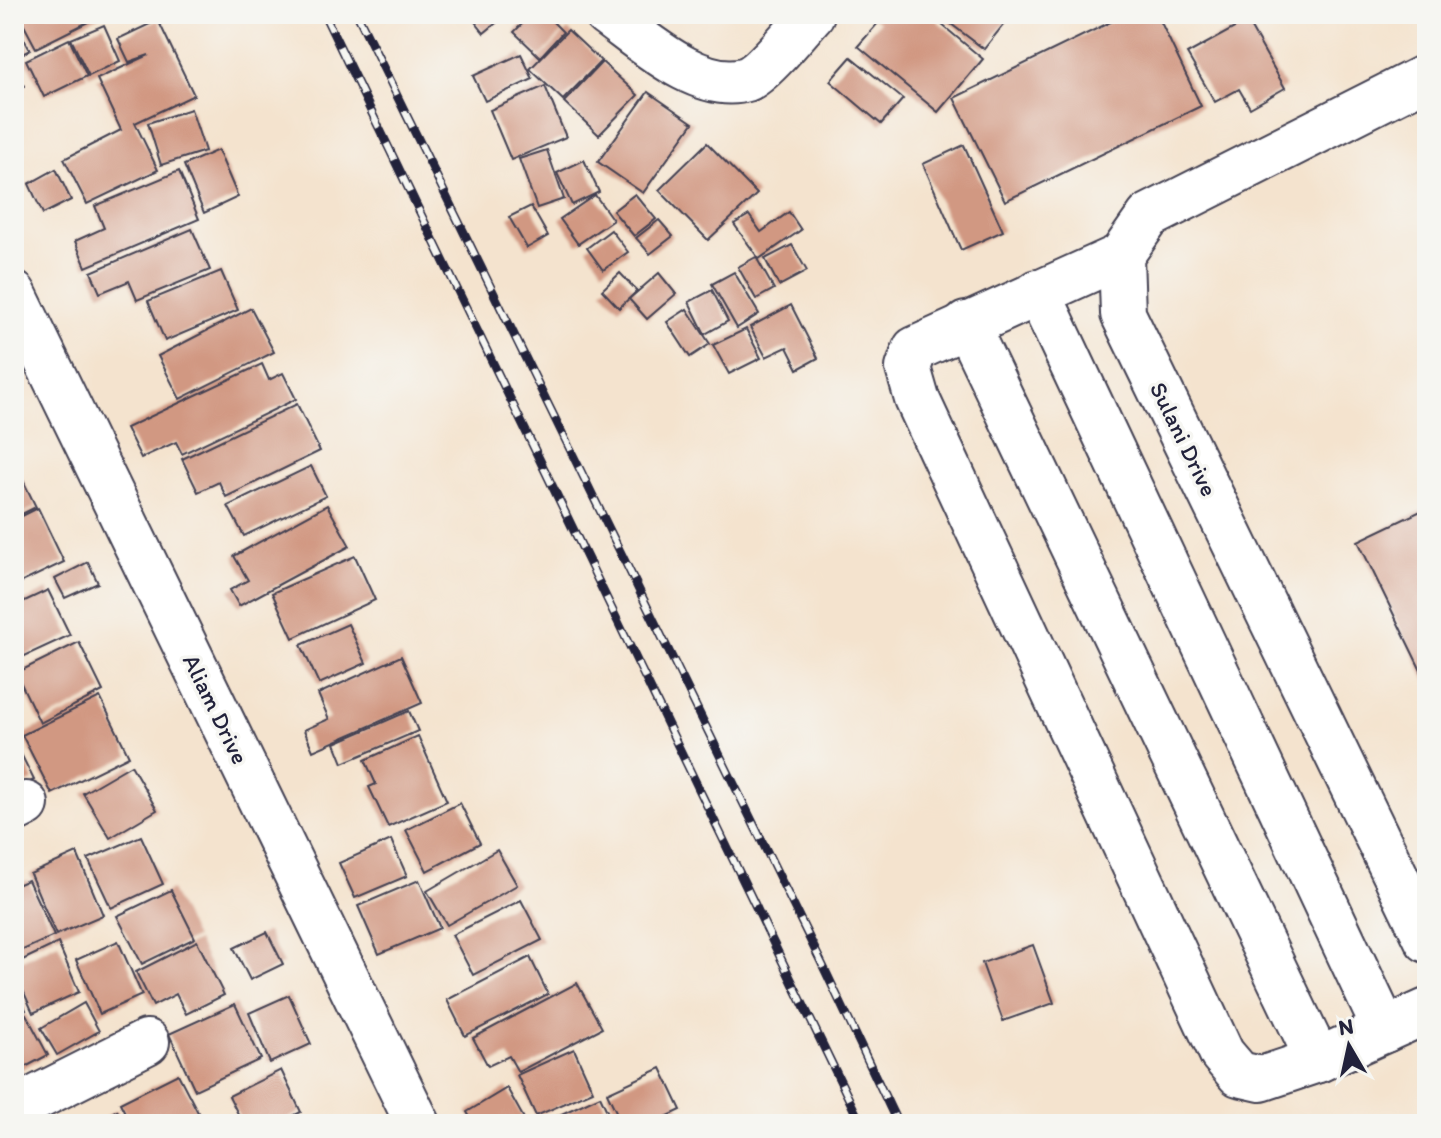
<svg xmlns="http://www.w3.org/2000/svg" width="1441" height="1138" font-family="Itim,sans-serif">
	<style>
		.building { fill: #d19882 }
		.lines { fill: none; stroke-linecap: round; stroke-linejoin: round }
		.minor-casing { stroke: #423f51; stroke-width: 48 }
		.minor { stroke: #fff; stroke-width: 44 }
		.rail-casing { stroke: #22223b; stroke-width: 9 }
		.rail { stroke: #f6f6f2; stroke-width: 6; stroke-dasharray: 18; stroke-linecap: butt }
		.labels { text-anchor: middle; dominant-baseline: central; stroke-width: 7; stroke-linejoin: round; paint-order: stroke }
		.street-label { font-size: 24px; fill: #22223b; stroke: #f6f6f2 }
	</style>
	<rect width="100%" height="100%" fill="#f6f6f2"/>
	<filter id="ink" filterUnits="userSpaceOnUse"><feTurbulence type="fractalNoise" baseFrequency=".0125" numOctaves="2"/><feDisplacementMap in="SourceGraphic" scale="16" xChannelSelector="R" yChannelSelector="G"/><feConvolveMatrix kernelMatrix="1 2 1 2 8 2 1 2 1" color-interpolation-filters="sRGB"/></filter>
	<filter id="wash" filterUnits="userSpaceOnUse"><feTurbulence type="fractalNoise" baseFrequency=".006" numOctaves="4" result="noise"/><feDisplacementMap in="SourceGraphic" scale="32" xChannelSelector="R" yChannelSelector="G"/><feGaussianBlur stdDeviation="1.8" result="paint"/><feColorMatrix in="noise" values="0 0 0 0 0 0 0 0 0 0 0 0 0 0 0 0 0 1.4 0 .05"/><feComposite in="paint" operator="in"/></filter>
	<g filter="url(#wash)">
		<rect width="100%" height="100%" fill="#f4e3ce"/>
		<g id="blocks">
			<g class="building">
				<polygon points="18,14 104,14 36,48"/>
				<polygon points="469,14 507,14 484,33"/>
				<polygon points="532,14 545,14 563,32 540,57 514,32"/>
				<polygon points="868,14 929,14 983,59 938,112 858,46 879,22"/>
				<polygon points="938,14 1012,14 984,49"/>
				<polygon points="1127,14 1157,14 1201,106 1005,201 954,98"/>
				<polygon points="158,20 194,95 135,123 158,170 87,204 64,159 121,130 97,79 149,55 129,62 118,39"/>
				<polygon points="1247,21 1285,88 1250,108 1239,89 1215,102 1187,54"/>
				<polygon points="104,25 120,61 89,76 71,39"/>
				<polygon points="18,28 30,50 14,58 14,30"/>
				<polygon points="568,30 601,61 563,100 530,69"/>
				<polygon points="69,39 87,76 44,97 26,60"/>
				<polygon points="521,54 533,79 485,101 473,76"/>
				<polygon points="851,57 903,99 881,124 830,81"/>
				<polygon points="602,62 638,95 599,135 564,102"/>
				<polygon points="14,67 24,86 14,90"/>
				<polygon points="545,86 566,137 511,160 490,110"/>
				<polygon points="648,92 693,123 643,193 598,162"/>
				<polygon points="191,109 205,151 161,165 148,123"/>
				<polygon points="707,143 757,194 708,240 659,190"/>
				<polygon points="964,145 1003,231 961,250 923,164"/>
				<polygon points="218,150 238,197 204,213 184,165"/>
				<polygon points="547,150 564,199 537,208 519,159"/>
				<polygon points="584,160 599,192 572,205 557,173"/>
				<polygon points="56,169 71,200 43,214 29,184"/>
				<polygon points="179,171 199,219 86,267 75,241 104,228 95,206"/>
				<polygon points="635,194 656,219 634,236 613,211"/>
				<polygon points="595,195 613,220 578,244 560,219"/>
				<polygon points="531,206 548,236 527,248 509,217"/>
				<polygon points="789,212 801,230 759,259 734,224 749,215 761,232"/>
				<polygon points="659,220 673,236 650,254 636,238"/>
				<polygon points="192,229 210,270 137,300 129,281 100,293 91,272"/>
				<polygon points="611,230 628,252 603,270 587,248"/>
				<polygon points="792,245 807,271 779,286 765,259"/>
				<polygon points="756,257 774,289 756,299 738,267"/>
				<polygon points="221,271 238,310 165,341 148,301"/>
				<polygon points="734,272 759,314 737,328 712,284"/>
				<polygon points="620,273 637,291 619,308 602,290"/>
				<polygon points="659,273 676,294 647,319 629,299"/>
				<polygon points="712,290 728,321 705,334 689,302"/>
				<polygon points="791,305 818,358 798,369 787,347 766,357 750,327"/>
				<polygon points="251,308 274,352 180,399 158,356"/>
				<polygon points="687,309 710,344 690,357 667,322"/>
				<polygon points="746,329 761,358 729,374 713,345"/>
				<polygon points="262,364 269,380 283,373 296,399 182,454 176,442 141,458 126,428"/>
				<polygon points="297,404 320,451 226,497 219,482 198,492 182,459"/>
				<polygon points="311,466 326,496 244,536 228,506"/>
				<polygon points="17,468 36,507 14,518 14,469"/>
				<polygon points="327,505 350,546 239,606 230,590 248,580 234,556"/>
				<polygon points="38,508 64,562 14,586 14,520"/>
				<polygon points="1427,508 1427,683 1358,541"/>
				<polygon points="355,556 375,600 293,638 272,593"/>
				<polygon points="88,562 98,583 65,598 55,579"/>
				<polygon points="48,590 70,635 14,661 14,606"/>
				<polygon points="348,624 366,663 319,684 301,645"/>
				<polygon points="79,642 103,691 40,723 16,673"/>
				<polygon points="401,656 422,703 313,751 304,730 329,719 318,694"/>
				<polygon points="100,697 129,756 52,794 22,735"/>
				<polygon points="409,711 418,731 343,763 335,743"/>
				<polygon points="418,736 447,801 388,827 369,787 376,784 365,760"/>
				<polygon points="17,746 34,780 14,790 14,747"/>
				<polygon points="131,765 157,810 110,838 83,793"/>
				<polygon points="460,803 480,843 427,871 406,830"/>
				<polygon points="141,836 163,884 111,908 88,859"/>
				<polygon points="391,840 407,876 355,898 339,863"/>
				<polygon points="497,850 517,885 447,925 427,891"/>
				<polygon points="77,853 103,915 56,935 30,874"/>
				<polygon points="28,880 54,936 14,954 14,886"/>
				<polygon points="419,880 440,928 379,954 358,906"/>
				<polygon points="171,890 195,938 142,964 117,916"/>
				<polygon points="521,900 542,940 473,975 452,935"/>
				<polygon points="267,932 283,964 250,980 234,948"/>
				<polygon points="118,941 142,995 100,1014 76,960"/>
				<polygon points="197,941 224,995 186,1014 176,994 153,1006 136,972"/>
				<polygon points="58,943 79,992 33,1013 14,970 14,964"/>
				<polygon points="1033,945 1054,1003 1003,1021 982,963"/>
				<polygon points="530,957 548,994 465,1036 447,1000"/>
				<polygon points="577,983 602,1028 518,1072 509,1056 488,1066 473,1038"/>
				<polygon points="14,985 26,1010 14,1016"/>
				<polygon points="289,995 311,1044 270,1063 249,1013"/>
				<polygon points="84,1003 99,1031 57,1055 41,1028"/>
				<polygon points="235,1004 261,1059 195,1090 169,1034"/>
				<polygon points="26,1014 48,1055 14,1073 14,1021"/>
				<polygon points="574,1049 593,1091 536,1116 517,1075"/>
				<polygon points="661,1068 681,1110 651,1124 622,1124 607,1093"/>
				<polygon points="281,1070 301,1112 277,1124 243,1124 229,1096"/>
				<polygon points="178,1074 204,1124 131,1124 120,1103"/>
				<polygon points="507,1088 527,1124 474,1124 467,1112"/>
				<polygon points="600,1096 613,1124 540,1124"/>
				<polygon points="117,1110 124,1124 92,1124"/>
			</g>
		</g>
	</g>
	<g filter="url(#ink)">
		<use href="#blocks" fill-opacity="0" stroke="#423f51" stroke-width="2"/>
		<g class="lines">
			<g class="minor-casing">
				<g id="minor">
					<path d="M606,14C641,39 700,94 747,79C763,73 799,28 812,14"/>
					<polyline points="1427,76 1149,216 1121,256 1123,314 1427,940"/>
					<polyline points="1121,256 915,349 908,368 917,399 1222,1054 1239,1074 1261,1079 1318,1060 1427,1011"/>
					<polyline points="1038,292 1385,1030"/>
					<polyline points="14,294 418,1124"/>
					<polyline points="966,324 1318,1060"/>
					<polyline points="14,810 26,804"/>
					<polyline points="14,1109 147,1042"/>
				</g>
			</g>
			<use href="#minor" class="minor"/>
			<g class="rail-casing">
				<g id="rail">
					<polyline points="324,14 861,1124"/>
					<polyline points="357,14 824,968 898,1124"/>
				</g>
			</g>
			<use href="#rail" class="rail"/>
		</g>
	</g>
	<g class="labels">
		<g class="street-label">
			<text transform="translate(1184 439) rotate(64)">Sulani Drive</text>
			<text transform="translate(216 709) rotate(64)">Aliam Drive</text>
		</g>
	</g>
	<rect width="1441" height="1138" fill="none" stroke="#f6f6f2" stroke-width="48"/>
	<g transform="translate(1349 1046) rotate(351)" stroke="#f6f6f2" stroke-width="6" paint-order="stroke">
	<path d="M0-6L14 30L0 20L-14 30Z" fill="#22223b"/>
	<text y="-12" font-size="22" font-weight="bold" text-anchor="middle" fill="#22223b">N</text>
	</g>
</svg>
